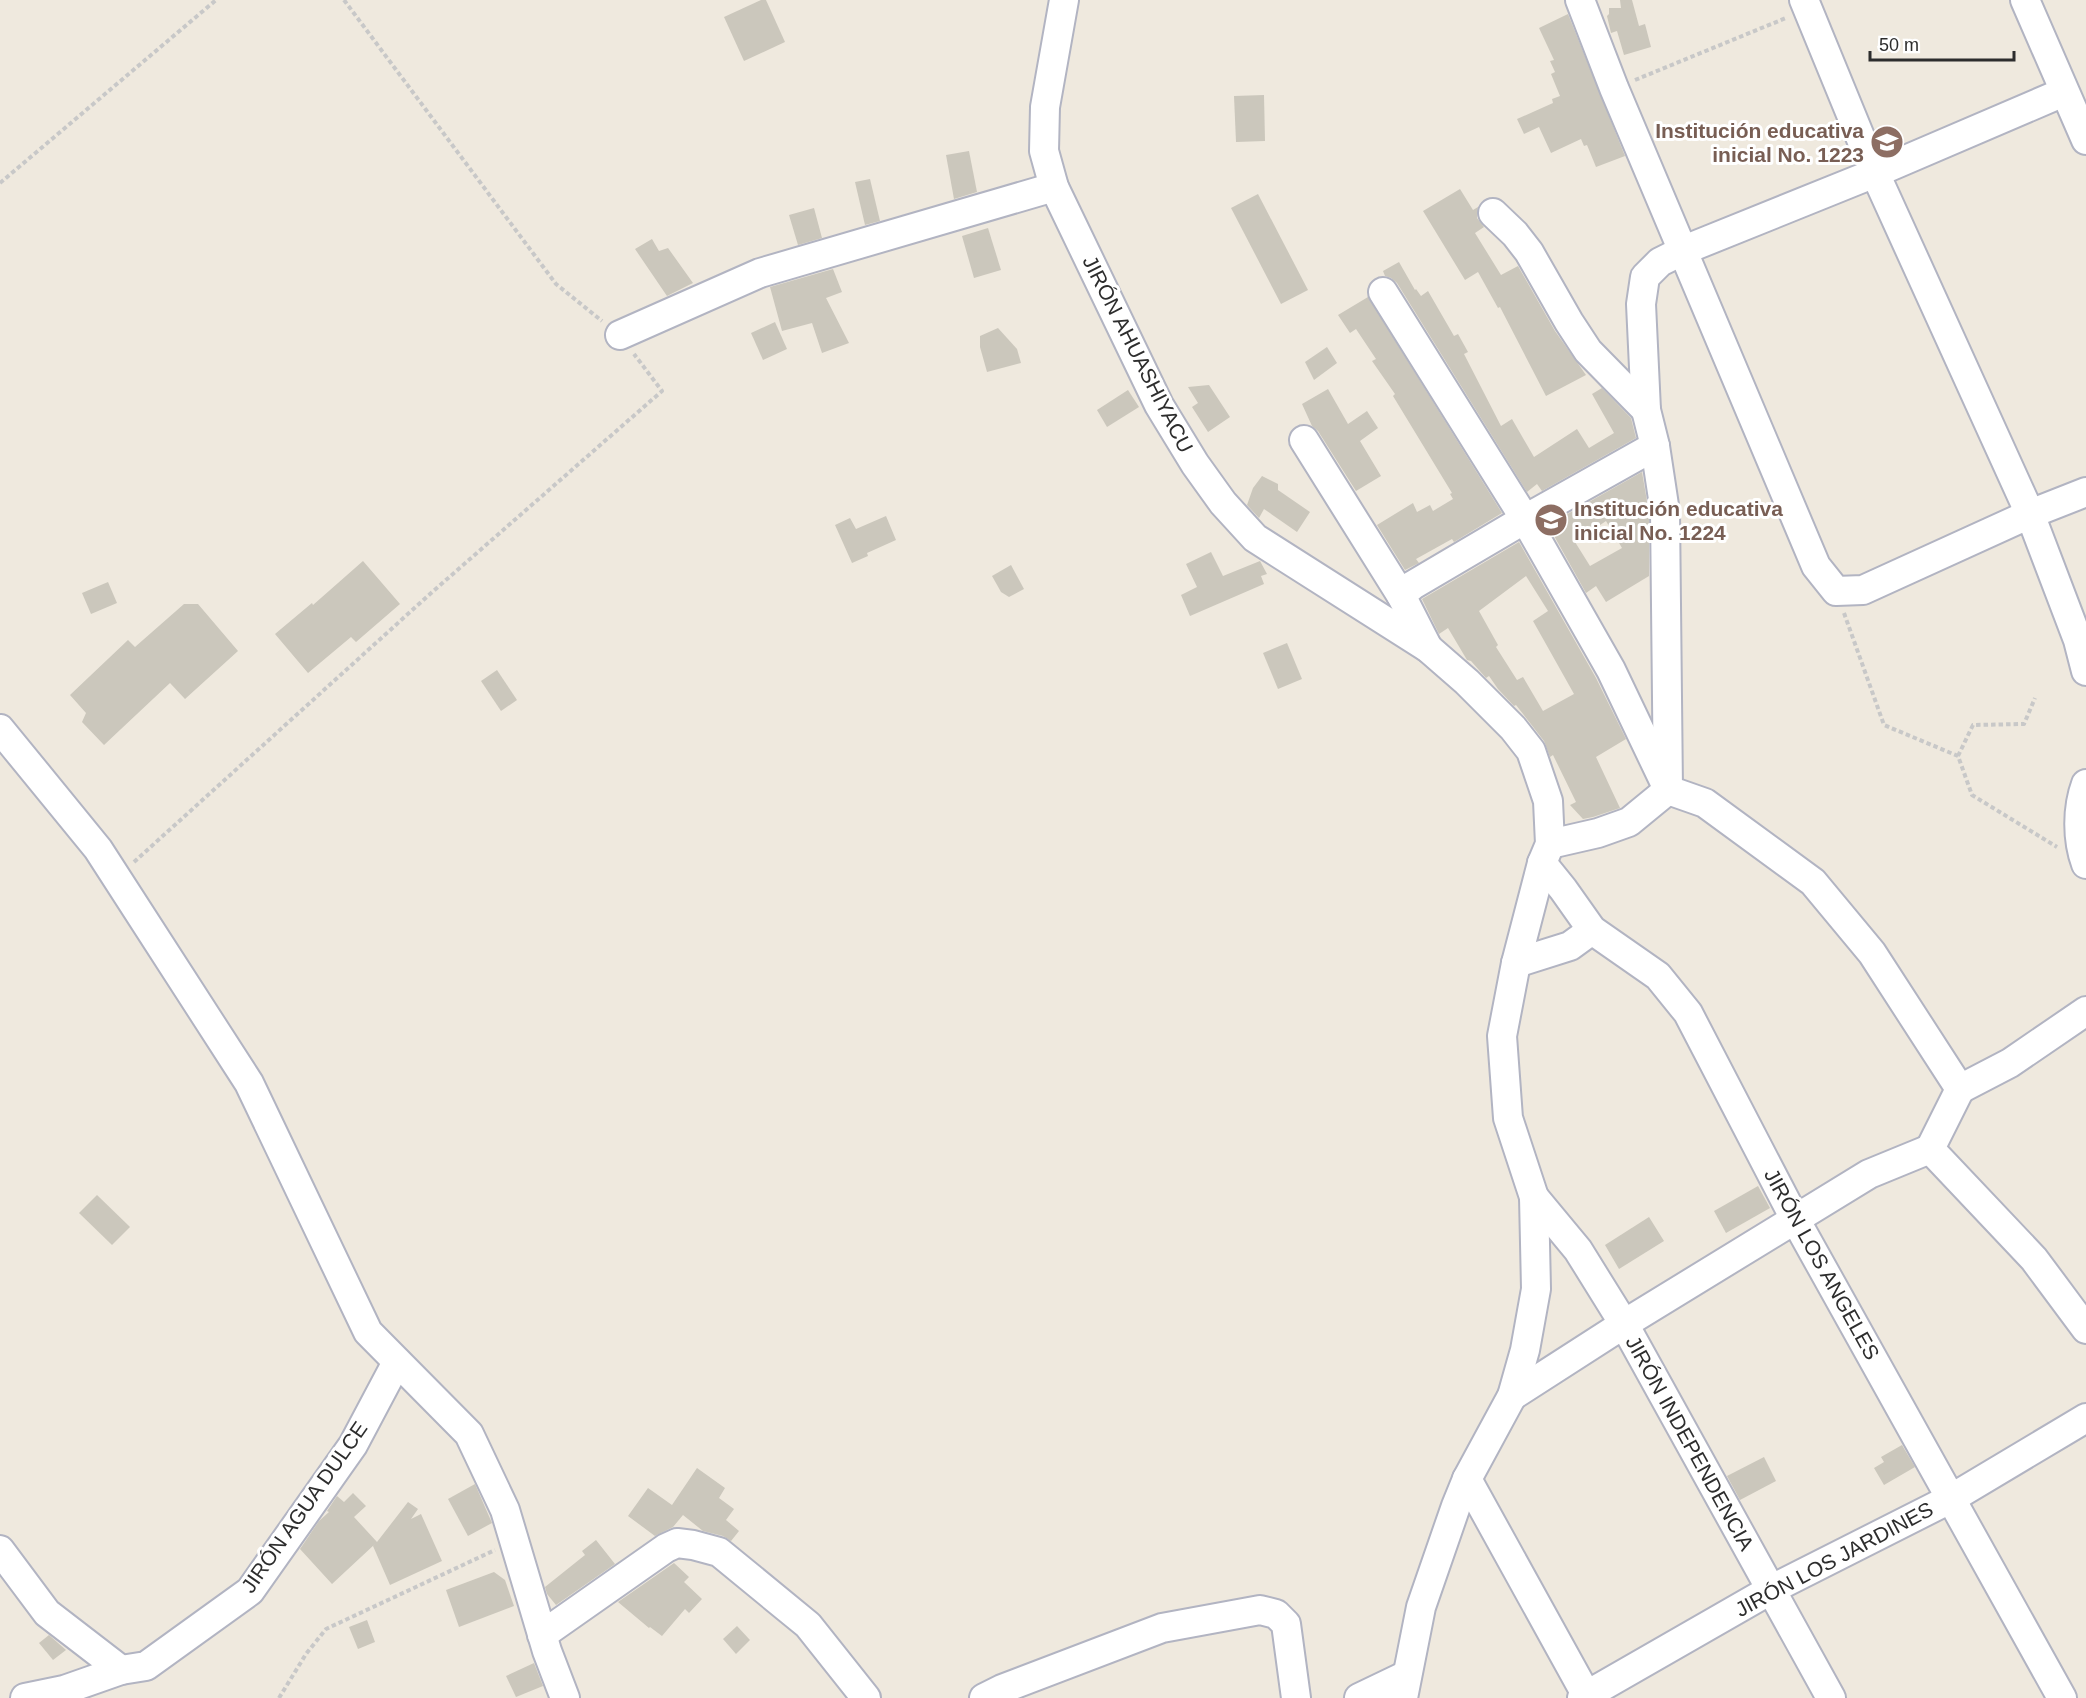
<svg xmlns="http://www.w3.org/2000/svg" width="2086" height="1698" font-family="Helvetica,sans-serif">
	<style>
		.building { fill: #cbc7bc; fill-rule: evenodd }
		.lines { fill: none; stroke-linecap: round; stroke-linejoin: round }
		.minor-casing { stroke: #b2b4c2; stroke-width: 32 }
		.path { stroke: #c8c8c8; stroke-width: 4; stroke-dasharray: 4.5 3; stroke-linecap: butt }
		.minor { stroke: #fff; stroke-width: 28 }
		.labels { text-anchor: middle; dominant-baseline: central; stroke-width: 6; stroke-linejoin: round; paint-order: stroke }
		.education-label { font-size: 21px; font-weight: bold; fill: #785e54; stroke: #fff; text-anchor: end }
		.street-label { font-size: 21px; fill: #2d2d2d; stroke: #fff }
	</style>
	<rect width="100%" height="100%" fill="#efe9de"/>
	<g class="building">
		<polygon points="761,0 766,0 785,42 744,61 724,17"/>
		<polygon points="1620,0 1632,0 1639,26 1645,24 1651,47 1624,55 1617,31 1611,33 1607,16 1609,14 1609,8 1621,8"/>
		<polygon points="1568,14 1625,156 1596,167 1587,145 1584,146 1581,139 1551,153 1539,127 1524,134 1517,119 1553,103 1552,99 1560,96 1551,74 1555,72 1550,61 1554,60 1539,28"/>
		<polygon points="1264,95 1265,141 1236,142 1234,96"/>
		<polygon points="969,151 977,192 954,199 946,155"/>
		<polygon points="870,179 880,221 865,225 855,182"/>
		<polygon points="1460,189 1473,210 1478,207 1477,218 1484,227 1475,233 1501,275 1518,266 1555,331 1586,375 1546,396 1500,307 1498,308 1478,272 1465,280 1423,211"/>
		<polygon points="1258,194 1308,290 1281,304 1231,208"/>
		<polygon points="814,208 822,238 798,245 789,215"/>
		<polygon points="988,228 1001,270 974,278 962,236"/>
		<polygon points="652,239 659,251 668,248 693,283 667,296 635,249"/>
		<polygon points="1399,262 1415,290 1416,289 1421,296 1428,291 1454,336 1458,334 1468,352 1464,354 1501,426 1512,419 1534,457 1577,429 1589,448 1614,433 1592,394 1602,388 1631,418 1636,438 1542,491 1537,484 1527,492 1397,283 1391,278 1385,276 1383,271"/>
		<polygon points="833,269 842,292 826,298 849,343 822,353 812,323 782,331 770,287"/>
		<polygon points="1368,297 1502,513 1454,542 1452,539 1416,559 1419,563 1405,570 1377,525 1413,503 1417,512 1430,505 1433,511 1453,499 1450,494 1452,493 1393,396 1395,394 1372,361 1376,359 1356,329 1350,333 1338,315"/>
		<polygon points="775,322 787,349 763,360 751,333"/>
		<polygon points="998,328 1017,349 1021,363 987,372 980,347 980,336"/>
		<polygon points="1327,347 1337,363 1314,380 1305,362"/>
		<polygon points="1209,385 1230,417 1208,432 1192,407 1198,403 1188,387"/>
		<polygon points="1328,389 1348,424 1367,411 1378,428 1360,441 1381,476 1356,491 1318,431 1312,426 1302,404"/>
		<polygon points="1128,390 1139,407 1107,427 1097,410"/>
		<path d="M1642,472L1649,513V576L1606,602L1596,586L1586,593L1548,525ZM1606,521L1622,548L1590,566L1575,542Z"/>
		<polygon points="1262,476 1278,484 1278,490 1310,512 1297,532 1264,509 1259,518 1247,505 1253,488"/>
		<polygon points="886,516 896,540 867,553 868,556 852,563 835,525 850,518 856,529"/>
		<path d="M1519,542L1596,678L1626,739L1596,757L1620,808L1593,817L1583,819L1570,805L1576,802L1553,755L1550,757L1544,741L1516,705L1514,706L1498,689L1489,676L1486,678L1471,661L1467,660L1448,628L1439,634L1422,599ZM1526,576L1548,611L1533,621L1574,694L1543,711L1523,677L1517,680L1496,647L1498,645L1479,611Z"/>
		<polygon points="1211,552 1223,576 1260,561 1267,574 1261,576 1264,584 1190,616 1181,595 1197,587 1186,564"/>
		<polygon points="363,561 400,604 356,642 351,637 308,673 275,634 312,603 313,605"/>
		<polygon points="1011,565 1024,589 1009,597 1001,592 992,576"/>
		<polygon points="108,582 117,603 91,614 82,593"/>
		<polygon points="184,604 198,604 238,651 185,699 170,683 104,745 82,722 86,713 70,695 128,640 135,647"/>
		<polygon points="1287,643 1302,679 1278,689 1263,653"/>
		<polygon points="497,670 517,700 501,711 481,681"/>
		<polygon points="1758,1186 1770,1208 1726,1233 1714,1211"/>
		<polygon points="97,1195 130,1227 112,1245 79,1213"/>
		<polygon points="1649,1217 1664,1241 1619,1269 1605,1245"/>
		<polygon points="1902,1445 1915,1467 1884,1485 1874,1468 1884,1462 1881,1457"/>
		<polygon points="1764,1457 1776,1481 1740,1500 1727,1476"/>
		<polygon points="697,1468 725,1488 719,1498 734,1509 726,1520 739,1531 731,1541 723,1536 703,1531 683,1515 673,1527 655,1536 628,1516 648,1488 672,1505"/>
		<polygon points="475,1484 492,1523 468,1536 448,1499"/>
		<polygon points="353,1493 366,1506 354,1517 377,1542 408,1502 418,1509 411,1519 421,1514 442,1561 390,1585 373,1546 375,1544 332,1584 300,1549 319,1521 329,1512 327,1511 337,1496 344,1502"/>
		<polygon points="596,1540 615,1564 556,1605 547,1594 545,1587 585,1555 582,1551"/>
		<polygon points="674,1563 689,1577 684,1582 702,1599 689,1613 685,1609 662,1636 650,1627 649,1628 618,1602"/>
		<polygon points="494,1572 505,1580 514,1606 459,1627 446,1590"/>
		<polygon points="367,1620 375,1642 358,1649 349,1627"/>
		<polygon points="737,1626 750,1640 736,1654 723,1639"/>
		<polygon points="49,1635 66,1650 53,1660 39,1643"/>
		<polygon points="534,1663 543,1686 516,1697 506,1676"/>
	</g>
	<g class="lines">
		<g class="minor-casing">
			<g id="minor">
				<polyline points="1064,0 1045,107 1044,151 1054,187 1159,405 1195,464 1223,503 1255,538 1428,648 1467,682 1513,728 1531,751 1548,801 1550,844 1542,863 1516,963 1502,1036 1508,1118 1534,1197 1536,1289 1525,1350 1512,1396 1467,1479 1456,1506 1421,1607 1403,1698"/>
				<polyline points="1580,0 1614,88 1816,566 1836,591 1863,590 2030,514 2086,492"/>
				<polyline points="1804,0 1875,173 2030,514 2078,640 2086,671"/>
				<polyline points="2025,0 2086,140"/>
				<polyline points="1493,213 1515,234 1529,252 1569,322 1588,351 1646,410"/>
				<polyline points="1383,292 1525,519 1611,670 1665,783"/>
				<polyline points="620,335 760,273 1054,187"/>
				<polyline points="1304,440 1401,595"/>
				<polyline points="1428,648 1401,595 1413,585 1525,519 1655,446"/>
				<polyline points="0,729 98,849 249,1083 368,1332 469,1434 505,1510 547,1651 565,1698"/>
				<path d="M2086,784C2077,808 2077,840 2086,864"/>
				<polyline points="1668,790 1665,512 1655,446 1646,410 1641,304 1645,277 1660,262 1684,250 1875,173 2064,92"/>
				<polyline points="1668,790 1705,803 1813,882 1872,953 1960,1089 1930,1149 2034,1259 2086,1329"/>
				<polyline points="1550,844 1598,833 1629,822 1668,790"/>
				<polyline points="1542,863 1563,889 1592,930 1658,976 1688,1013 1795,1219 2062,1698"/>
				<polyline points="1516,963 1570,946 1592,930"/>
				<polyline points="1960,1089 2010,1063 2086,1011"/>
				<polyline points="1534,1197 1578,1250 1624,1324 1831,1698"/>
				<polyline points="1512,1396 1624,1324 1869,1174 1930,1149"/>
				<polyline points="1467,1479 1588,1698"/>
				<polyline points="0,1550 47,1613 121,1670"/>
				<polyline points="542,1635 666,1548 677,1543 693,1545 719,1552 808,1625 866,1698"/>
				<polyline points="25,1698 64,1690 121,1670 146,1666 250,1591 353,1445 397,1362"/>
				<polyline points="984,1698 1002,1689 1162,1628 1260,1610 1276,1614 1286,1624 1296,1698"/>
				<polyline points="1359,1698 1407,1675"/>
				<polyline points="1582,1698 1772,1589 1952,1498 2086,1418"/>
			</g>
		</g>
		<g class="path">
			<polyline points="344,0 556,284 602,321"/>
			<polyline points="1635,80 1786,18"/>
			<polyline points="0,183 216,0"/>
			<polyline points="1844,613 1884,725 1958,756 1972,795 2057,847"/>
			<polyline points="1958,756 1973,725 2024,724 2035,698"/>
			<polyline points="134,862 430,594 662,391 634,354"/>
			<polyline points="279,1698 306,1654 326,1629 495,1550"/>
		</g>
		<use href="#minor" class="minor"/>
	</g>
	<defs>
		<g id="school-disc" transform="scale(1.725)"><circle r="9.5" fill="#8d6e63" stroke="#fff"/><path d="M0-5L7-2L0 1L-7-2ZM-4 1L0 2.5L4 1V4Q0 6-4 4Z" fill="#fff"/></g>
	</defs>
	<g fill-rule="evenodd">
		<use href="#school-disc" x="1887" y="142"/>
		<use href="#school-disc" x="1551" y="520"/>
	</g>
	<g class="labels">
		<g class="education-label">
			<text x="1864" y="130">Institución educativa<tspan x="1864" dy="24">inicial No. 1223</tspan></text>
			<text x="1574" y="508" text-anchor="start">Institución educativa<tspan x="1574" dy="24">inicial No. 1224</tspan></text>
		</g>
		<g class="street-label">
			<text transform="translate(1138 354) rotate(63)">JIRÓN AHUASHIYACU</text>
			<text transform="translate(1822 1264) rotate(61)">JIRÓN LOS ANGELES</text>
			<text transform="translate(1690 1443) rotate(61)">JIRÓN INDEPENDENCIA</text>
			<text transform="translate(304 1507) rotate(-55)">JIRÓN AGUA DULCE</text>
			<text transform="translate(1834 1559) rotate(-28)">JIRÓN LOS JARDINES</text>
		</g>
	</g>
	<path d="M1870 51v9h144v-9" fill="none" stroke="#2d2d2d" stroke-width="3"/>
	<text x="1879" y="51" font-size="18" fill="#2d2d2d" stroke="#ffffff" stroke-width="4.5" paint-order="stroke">50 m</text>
</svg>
